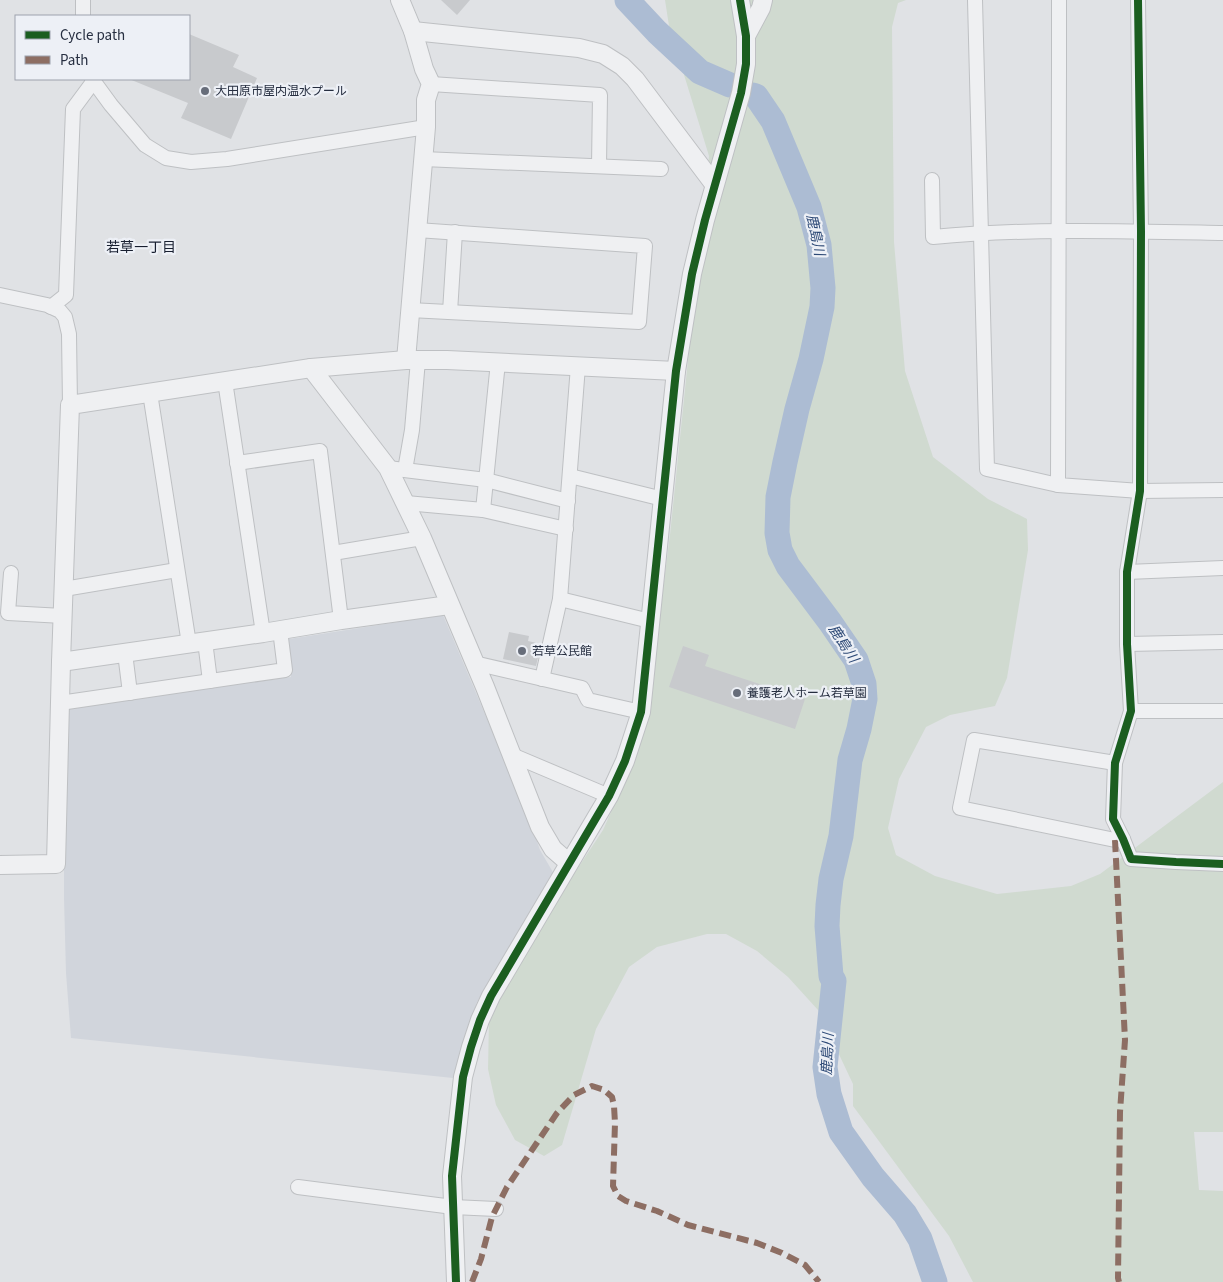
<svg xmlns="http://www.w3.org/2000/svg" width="1223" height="1282" font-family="'Source Sans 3','Noto Sans JP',sans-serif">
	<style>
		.built { fill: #d1d5dc }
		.green { fill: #d0dad0 }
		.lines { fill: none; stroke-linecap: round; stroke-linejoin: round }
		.river { stroke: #acbcd3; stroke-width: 25 }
		.building { fill: #c8cacd }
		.minor-casing { stroke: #bec0c3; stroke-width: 16 }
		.tertiary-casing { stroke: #bec0c3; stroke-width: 20 }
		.minor { stroke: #eff0f2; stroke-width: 14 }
		.tertiary { stroke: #eff0f2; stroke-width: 18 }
		.quiet { stroke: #8d6e63; stroke-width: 6; stroke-dasharray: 12 6; stroke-linecap: butt }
		.cycleway-casing { stroke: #edf0f6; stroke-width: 11 }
		.cycleway { stroke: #1b5e20; stroke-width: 8 }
		.poi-dot { fill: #676d7a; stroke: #edf0f6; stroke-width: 2 }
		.labels { text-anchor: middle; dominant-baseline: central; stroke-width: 4.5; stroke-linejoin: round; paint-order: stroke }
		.poi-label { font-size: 12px; fill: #262e40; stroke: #edf0f6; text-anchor: start }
		.water-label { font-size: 14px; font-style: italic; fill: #2d4976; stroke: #edf0f6 }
		.neighbourhood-label { font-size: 14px; fill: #181f30; stroke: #edf0f6 }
	</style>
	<rect width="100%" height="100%" fill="#e0e2e5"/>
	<polygon class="built" points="443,615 529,818 540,850 554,874 477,1002 465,1035 453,1078 71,1038 66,973 64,898 64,801 68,708 291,677 289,639"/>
	<polygon class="green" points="665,0 906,0 898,3 892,27 894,242 905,371 933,457 988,499 1027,519 1028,550 1007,678 995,706 950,715 926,727 899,779 888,828 896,855 935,876 997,894 1071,886 1100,874 1223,782 1223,1132 1194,1132 1199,1190 1223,1191 1223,1282 973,1282 949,1236 853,1106 853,1084 818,1010 788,977 757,951 726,934 707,934 657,947 629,967 596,1029 562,1145 544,1156 515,1140 496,1105 488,1069 489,1020 498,989 603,830 624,783 651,683 670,535 709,156 669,26"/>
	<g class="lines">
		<g class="river">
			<polyline points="627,0 657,32 700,72 730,85"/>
			<polyline points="753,95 756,96 773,121 809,207 819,245 823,288 822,307 811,359 797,409 785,462 778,497 777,533 780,550 788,566 830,622 856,660 864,684 865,699 859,729 850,760 841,836 831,879 828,905 827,926 831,976 834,981 825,1067 829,1094 841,1132 873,1177 905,1214 920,1239 935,1282"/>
		</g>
	</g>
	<g class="building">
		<polygon points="441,0 470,0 457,15"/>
		<polygon points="189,34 239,55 233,67 257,78 231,139 181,118 188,103 129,79 189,79"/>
		<polygon points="509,632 529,636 528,641 541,644 536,666 503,659"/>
		<polygon points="683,646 709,655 705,666 805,699 795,729 669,687"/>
	</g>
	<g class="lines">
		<g class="minor-casing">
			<g id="minor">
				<polyline points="83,0 83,16"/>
				<polyline points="975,0 987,469 1058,485"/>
				<polyline points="1059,0 1059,66 1058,485 1140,491 1223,490"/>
				<polyline points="1138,0 1141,231 1140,491 1127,572 1127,644 1131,711 1115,763 1113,819 1123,839 1131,859 1176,862 1223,864"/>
				<polyline points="92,79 111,105 145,145 166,158 191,162 227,159 426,127"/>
				<polyline points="431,84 600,95 599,166"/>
				<polyline points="423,159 661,169"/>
				<path d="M932,180L933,237C1029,228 1126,231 1223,233"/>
				<polyline points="0,295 47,305 60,311 65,317 69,334 70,405"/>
				<polyline points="51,307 66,295 73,109 93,82"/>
				<polyline points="410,310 639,322 645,246 417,230"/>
				<polyline points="450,312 455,232"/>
				<polyline points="225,381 263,633"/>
				<polyline points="150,393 189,644"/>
				<polyline points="237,463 320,451 341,620"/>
				<polyline points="388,468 486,480 568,501"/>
				<polyline points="405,470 412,430 418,360"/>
				<polyline points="570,476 663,499"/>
				<polyline points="406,503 483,510 566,529"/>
				<polyline points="483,510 498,362"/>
				<polyline points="333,553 422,538"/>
				<polyline points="1127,572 1223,568"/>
				<polyline points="11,573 8,613 63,616"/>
				<polyline points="64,589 177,570"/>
				<polyline points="560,599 650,621"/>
				<polyline points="205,641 210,681"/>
				<polyline points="1127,644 1223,642"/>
				<polyline points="125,653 130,693"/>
				<polyline points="474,663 582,688 588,700 641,712"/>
				<polyline points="542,679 560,599 578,366"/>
				<polyline points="60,703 285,670 280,630"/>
				<polyline points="1131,711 1223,711"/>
				<polyline points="512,755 609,796"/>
				<polyline points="1115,763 974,740 960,808 1115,840 1123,839"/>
				<polyline points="298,1187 453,1207 496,1209"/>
			</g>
		</g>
		<g class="tertiary-casing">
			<g id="tertiary">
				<polyline points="400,0 413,31 424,69 431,84 426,100 426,127 406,360"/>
				<polyline points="413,31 579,48 603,54 622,66 635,79 714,184"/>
				<polyline points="746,36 761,8 763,0"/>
				<polyline points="311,368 388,468 422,538 485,687 540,827 553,849 569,863"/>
				<polyline points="61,662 263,633 341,620 449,605"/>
				<polyline points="0,865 56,864 61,662 70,405 311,368 406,360 447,360 676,371"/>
				<polyline points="456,1282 452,1176 463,1077 471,1047 480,1020 491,996 609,796 625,761 641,712 676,371 692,274 705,220 741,93 746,64 746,36 740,0"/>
			</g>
		</g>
		<use href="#minor" class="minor"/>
		<use href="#tertiary" class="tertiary"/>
		<g class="quiet">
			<polyline points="1115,840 1125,1040 1120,1112 1118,1278 1119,1282"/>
			<polyline points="472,1282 481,1259 492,1217 507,1187 557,1113 574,1095 592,1086 604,1090 612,1097 614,1106 615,1123 613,1186 618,1196 626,1201 657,1211 688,1225 757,1243 782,1253 805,1265 819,1282"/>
		</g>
		<g class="cycleway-casing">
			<g id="cycleway">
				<polyline points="1138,0 1141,231 1140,491 1127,572 1127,644 1131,711 1115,763 1113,819 1123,839 1131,859 1176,862 1223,864"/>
				<polyline points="456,1282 452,1176 463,1077 471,1047 480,1020 491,996 609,796 625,761 641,712 676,371 692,274 705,220 741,93 746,64 746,36 740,0"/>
			</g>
		</g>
		<use href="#cycleway" class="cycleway"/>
	</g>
	<g class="poi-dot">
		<circle cx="205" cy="91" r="5"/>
		<circle cx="522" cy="651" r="5"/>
		<circle cx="737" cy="693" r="5"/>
	</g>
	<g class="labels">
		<g class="poi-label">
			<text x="215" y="91">大田原市屋内温水プール</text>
			<text x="532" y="651">若草公民館</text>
			<text x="747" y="693">養護老人ホーム若草園</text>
		</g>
		<g class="water-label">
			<text transform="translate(815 235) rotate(78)">鹿島川</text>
			<text transform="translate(843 644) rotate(57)">鹿島川</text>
			<text transform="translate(828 1054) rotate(-87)">鹿島川</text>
		</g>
		<g class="neighbourhood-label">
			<text x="141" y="248">若草一丁目</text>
		</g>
	</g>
	<rect x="15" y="15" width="175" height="65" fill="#edf0f6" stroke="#9da2ad"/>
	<rect x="25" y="31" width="25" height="8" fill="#1b5e20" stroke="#9da2ad"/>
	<text x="60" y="40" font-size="15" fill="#262e40">Cycle path</text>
	<rect x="25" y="56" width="25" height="8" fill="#8d6e63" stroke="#9da2ad"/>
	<text x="60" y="65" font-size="15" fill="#262e40">Path</text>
</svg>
